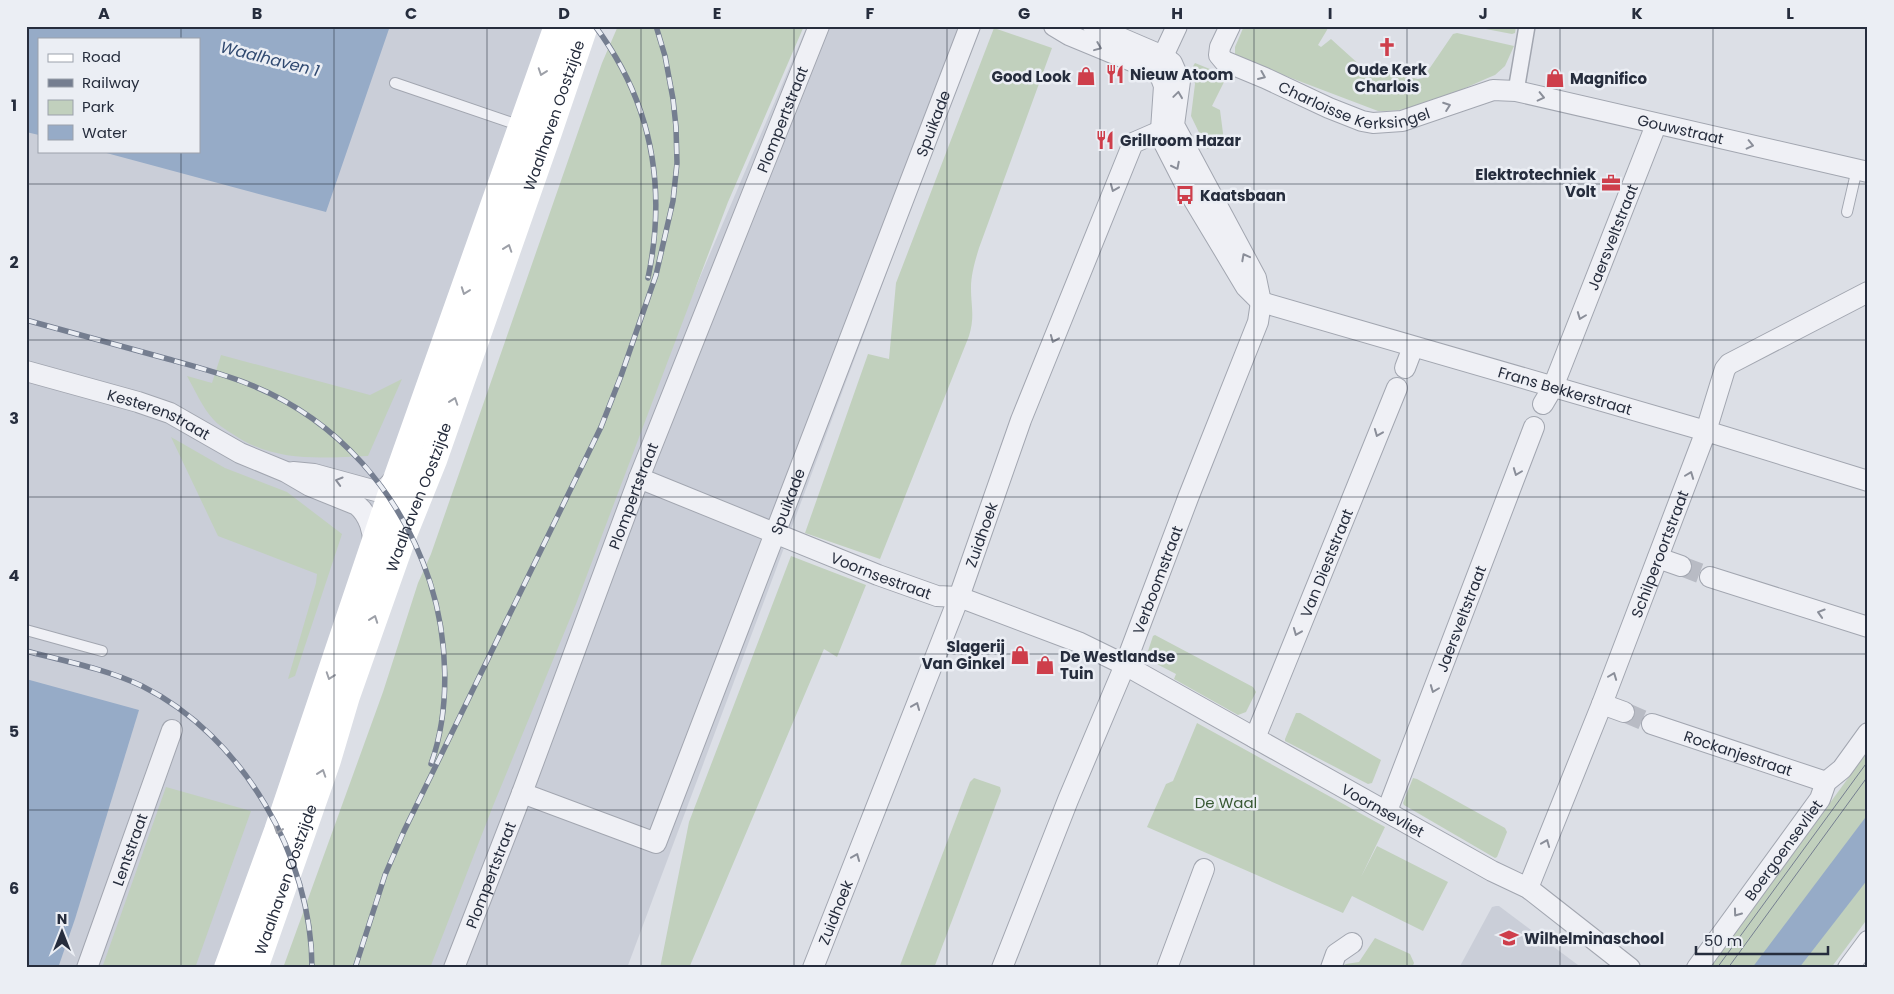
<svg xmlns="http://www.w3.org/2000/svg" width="1894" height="994" font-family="Poppins,sans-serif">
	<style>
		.built { fill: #caced8 }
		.green { fill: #c1d0bd }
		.water { fill: #96abc7 }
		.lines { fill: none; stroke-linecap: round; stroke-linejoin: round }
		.minor-tunnel { stroke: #b8bbc4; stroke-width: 20; stroke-dasharray: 20 10; stroke-linecap: butt }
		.service-casing { stroke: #a2a6b0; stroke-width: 12 }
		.pedestrian-casing { stroke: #a2a6b0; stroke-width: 18 }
		.minor-casing { stroke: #a2a6b0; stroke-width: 22 }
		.service { stroke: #eff0f5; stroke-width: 10 }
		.pedestrian { stroke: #eff0f5; stroke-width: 15 }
		.minor { stroke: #eff0f5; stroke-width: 20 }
		.secondary { stroke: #fff; stroke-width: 28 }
		.tram { stroke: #757e90; stroke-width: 1 }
		.rail-casing { stroke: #757e90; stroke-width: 5.5 }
		.rail { stroke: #ebeef4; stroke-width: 4; stroke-dasharray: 11; stroke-linecap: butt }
		.oneway { stroke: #8a8e99 }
		.oneway2 { stroke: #9da0a8 }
		.grid { fill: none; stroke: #262d3d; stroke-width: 1; stroke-opacity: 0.55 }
		.labels { text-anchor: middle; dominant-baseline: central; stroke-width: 5; stroke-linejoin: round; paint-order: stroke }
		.poi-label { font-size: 15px; font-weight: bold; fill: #262d3d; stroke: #ebeef4; text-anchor: start }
		.street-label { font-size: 15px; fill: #262d3d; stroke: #ebeef4 }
		.park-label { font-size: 15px; fill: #385833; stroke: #ebeef4 }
		.water-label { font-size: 16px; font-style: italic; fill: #304970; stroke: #ebeef4 }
		.neatline { fill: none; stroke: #262d3d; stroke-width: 2 }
		.grid-label { font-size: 16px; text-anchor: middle; font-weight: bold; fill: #262d3d }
	</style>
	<rect width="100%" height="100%" fill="#dcdfe6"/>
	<g class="built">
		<polygon points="369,26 540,26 583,47 234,968 41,968 26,707 26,108 39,111 39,151 190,151 311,183"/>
		<polygon points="807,26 979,26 627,968 420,968 568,587"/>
		<polygon points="1496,906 1499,906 1582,968 1459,968 1492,907"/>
	</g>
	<g class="green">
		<polygon points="618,26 804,26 728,202 576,604 493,806 430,968 283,968 383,692 418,583 431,554 602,63"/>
		<path d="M1244,26H1328L1327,30L1318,45L1321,47L1331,39L1362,67L1418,79L1423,78L1453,34L1457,33L1514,46L1505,66L1495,75C1458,90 1419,113 1378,111L1238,58L1235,56V47Z"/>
		<polygon points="1470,26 1516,26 1515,33 1512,34"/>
		<path d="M994,28L1052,48L979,248C975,261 971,275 971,288C971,307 975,316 969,336L880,559L805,533L868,354L889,359L896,283Z"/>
		<polygon points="1195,63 1227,76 1212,106 1220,110 1224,141 1207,149 1191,116 1195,84 1192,68"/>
		<path d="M221,355L370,395L402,379L368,456C318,458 274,463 231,433C225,429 218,425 213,419C202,407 195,390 187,376L212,383Z"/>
		<polygon points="171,437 225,468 287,492 342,534 295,676 288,679 316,583 317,574 218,536"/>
		<polygon points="791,556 866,585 837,657 824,649 689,968 660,968 689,822"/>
		<polygon points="1155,635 1253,687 1256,692 1246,712 1238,715 1174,679 1176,674 1149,660 1151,656 1147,654 1153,636"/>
		<polygon points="1296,713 1300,713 1381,760 1372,783 1368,784 1285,741 1285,739"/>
		<polygon points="1197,723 1385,827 1361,877 1377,846 1448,882 1423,931 1352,896 1343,913 1147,827 1166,784 1173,781"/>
		<polygon points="1868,751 1868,918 1831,968 1709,968"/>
		<polygon points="974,778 1000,787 1001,791 934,968 899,968 970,782"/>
		<polygon points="1413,778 1417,779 1505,828 1507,832 1497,857 1495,858 1404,805 1403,803"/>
		<polygon points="166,787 251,811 195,968 102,968"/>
		<polygon points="1375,938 1410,954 1414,963 1412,968 1338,968 1346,964 1359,962"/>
	</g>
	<g class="water">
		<polygon points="26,26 390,26 326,212 99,151 199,151 199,39 39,39 39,135 26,132"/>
		<polygon points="26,679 139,710 75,919 58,968 26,968"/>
		<polygon points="1868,814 1868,879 1799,968 1752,968"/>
	</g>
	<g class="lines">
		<g class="minor-tunnel">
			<polyline points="1681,566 1710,577"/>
			<polyline points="1624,712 1652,724"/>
		</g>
		<g class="service-casing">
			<g id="service">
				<polyline points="395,83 521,126"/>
				<polyline points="1847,212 1857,169"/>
				<polyline points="26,630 102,651"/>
			</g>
		</g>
		<g class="pedestrian-casing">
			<polyline id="pedestrian" points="1516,91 1527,26"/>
		</g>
		<g class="minor-casing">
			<g id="minor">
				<path id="s1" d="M1054,26L1069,35L1156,71L1161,78L1164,86L1161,130L1164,143L1189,192L1246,287L1261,302L1706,431L1868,481"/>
				<path id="s2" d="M1230,26L1220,47L1219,55L1224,61L1265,78L1329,108L1362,121L1373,123L1402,121L1493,90L1516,91L1868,172"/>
				<polyline points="1157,69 1177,26"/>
				<polyline points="1405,368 1413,347"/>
				<path id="s3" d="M26,371L138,402L170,413L240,453L286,472L310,486L357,505C369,515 374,532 373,547"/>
				<path id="s4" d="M1543,404L1553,387L1656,125"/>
				<polyline points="293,472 314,474 376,491 386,488 398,475"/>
				<path id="s5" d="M639,478L878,575L937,596L959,597L1078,642L1125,665L1492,871L1528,888L1630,968"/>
				<polyline points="1658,558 1681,566"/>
				<polyline points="1710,577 1868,627"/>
				<polyline points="1602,704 1624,712"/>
				<path id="s6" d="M1652,724L1826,782"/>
				<path id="s7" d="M1255,738L1397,388"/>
				<path id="s8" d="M522,793L656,843L970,26"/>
				<path id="s9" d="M1387,811L1534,427"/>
				<path id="s10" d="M1528,888L1602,704L1706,431L1725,369L1729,364L1868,292"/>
				<path id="s11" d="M87,968L172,730"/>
				<path id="s12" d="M454,968L522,793L639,478L819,26"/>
				<path id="s13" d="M813,968L959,597L1021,420L1133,143L1172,126"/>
				<path id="s14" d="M1002,968L1068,800L1125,665L1188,498L1258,322L1261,302L1256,278L1174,125L1180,81L1172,63L1163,56L1093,26"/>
				<polyline points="1167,968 1204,869"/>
				<polyline points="1331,968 1336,954 1352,943"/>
				<path id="s15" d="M1697,968L1820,799L1826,782L1842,769L1868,733"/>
				<polyline points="1848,968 1868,941"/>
			</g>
		</g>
		<use href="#service" class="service"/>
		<use href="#pedestrian" class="pedestrian"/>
		<use href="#minor" class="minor"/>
		<g class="secondary">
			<polyline points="228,968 278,831 390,499 558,26"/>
			<path id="s16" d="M254,968L327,760L346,696L404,532L433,460L547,135L584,26"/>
		</g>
		<g class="tram">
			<polyline points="1717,968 1868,761"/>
			<polyline points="1728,968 1868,776"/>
		</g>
		<g class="rail-casing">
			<g id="rail">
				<path d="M595,26C652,102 667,187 648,278"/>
				<path d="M26,320C73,333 121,346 168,359C196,367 224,374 251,385C338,420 401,493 430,582C448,638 451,708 431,764"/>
				<path d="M26,651C65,661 106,669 142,686C243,736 312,857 312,968"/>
				<polyline points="355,968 385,875 404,831 601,427 621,376 656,275 673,201 677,163 676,127 673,99 665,56 656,26"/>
			</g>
		</g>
		<use href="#rail" class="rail"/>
	</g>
	<defs><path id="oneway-chevron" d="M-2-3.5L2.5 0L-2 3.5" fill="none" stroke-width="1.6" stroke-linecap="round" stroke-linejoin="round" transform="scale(1.25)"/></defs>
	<g class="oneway">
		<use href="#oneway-chevron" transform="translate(1098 47) rotate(22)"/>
		<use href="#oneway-chevron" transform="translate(1262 76) rotate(23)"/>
		<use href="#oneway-chevron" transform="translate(1178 95) rotate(-82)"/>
		<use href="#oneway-chevron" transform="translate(1541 97) rotate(13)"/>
		<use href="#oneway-chevron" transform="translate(1447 106) rotate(-20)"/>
		<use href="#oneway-chevron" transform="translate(1750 145) rotate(13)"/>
		<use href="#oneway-chevron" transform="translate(1176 166) rotate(63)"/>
		<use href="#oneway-chevron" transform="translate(1114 188) rotate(112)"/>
		<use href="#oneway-chevron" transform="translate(1245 257) rotate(-118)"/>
		<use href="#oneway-chevron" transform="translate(1581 316) rotate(111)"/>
		<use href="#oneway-chevron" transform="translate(1054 339) rotate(112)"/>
		<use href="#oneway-chevron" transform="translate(1378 433) rotate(112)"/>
		<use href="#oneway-chevron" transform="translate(1517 472) rotate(111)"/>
		<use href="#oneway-chevron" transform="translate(1690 475) rotate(-69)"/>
		<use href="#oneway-chevron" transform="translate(339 481) rotate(-164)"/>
		<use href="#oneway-chevron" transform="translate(1821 613) rotate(-163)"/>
		<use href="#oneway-chevron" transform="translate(1297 632) rotate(112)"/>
		<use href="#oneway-chevron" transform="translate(1613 676) rotate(-69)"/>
		<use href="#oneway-chevron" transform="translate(1434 689) rotate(111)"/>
		<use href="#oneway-chevron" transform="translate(916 706) rotate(-68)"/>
		<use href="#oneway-chevron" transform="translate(1546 843) rotate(-68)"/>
		<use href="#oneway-chevron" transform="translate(856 857) rotate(-68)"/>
		<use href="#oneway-chevron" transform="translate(1737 913) rotate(126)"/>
	</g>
	<g class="oneway2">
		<use href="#oneway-chevron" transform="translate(542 72) rotate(109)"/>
		<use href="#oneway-chevron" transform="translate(508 248) rotate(-71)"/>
		<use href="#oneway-chevron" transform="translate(465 291) rotate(110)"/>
		<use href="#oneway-chevron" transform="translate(454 401) rotate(-71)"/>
		<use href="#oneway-chevron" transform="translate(374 619) rotate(-70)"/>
		<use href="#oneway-chevron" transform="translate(330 676) rotate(109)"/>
		<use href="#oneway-chevron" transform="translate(322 773) rotate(-71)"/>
		<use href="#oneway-chevron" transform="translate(278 830) rotate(109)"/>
	</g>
	<path class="grid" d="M181,26V39M334,26V968M487,26V968M641,26V968M794,26V968M947,26V968M1100,26V968M1254,26V968M1407,26V968M1560,26V968M1713,26V968M181,151V968M26,184H1868M26,340H1868M26,497H1868M26,654H1868M26,810H1868"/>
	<defs>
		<g id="church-bare" transform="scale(1.5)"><path d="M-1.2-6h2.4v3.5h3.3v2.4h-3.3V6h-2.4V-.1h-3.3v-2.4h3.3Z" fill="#ce3e4b" stroke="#ebeef4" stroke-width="2.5" paint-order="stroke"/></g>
		<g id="restaurant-bare" transform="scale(1.5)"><path d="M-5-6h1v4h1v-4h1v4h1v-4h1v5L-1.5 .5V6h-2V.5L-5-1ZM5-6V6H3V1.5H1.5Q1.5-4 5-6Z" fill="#ce3e4b" stroke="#ebeef4" stroke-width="2.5" paint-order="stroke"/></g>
		<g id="shop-bare" transform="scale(1.5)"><path d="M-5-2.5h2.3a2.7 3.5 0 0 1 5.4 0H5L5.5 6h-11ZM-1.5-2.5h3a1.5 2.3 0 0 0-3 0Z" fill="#ce3e4b" stroke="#ebeef4" stroke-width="2.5" paint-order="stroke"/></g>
		<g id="office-bare" transform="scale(1.5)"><path d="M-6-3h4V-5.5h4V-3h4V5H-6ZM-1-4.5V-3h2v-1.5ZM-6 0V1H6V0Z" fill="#ce3e4b" stroke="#ebeef4" stroke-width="2.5" paint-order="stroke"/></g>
		<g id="bus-bare" transform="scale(1.5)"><path d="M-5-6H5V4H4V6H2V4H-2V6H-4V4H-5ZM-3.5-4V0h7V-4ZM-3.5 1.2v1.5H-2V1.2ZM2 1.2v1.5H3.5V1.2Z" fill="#ce3e4b" stroke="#ebeef4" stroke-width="2.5" paint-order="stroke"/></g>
		<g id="school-bare" transform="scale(1.5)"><path d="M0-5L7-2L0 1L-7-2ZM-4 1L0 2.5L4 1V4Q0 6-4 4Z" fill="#ce3e4b" stroke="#ebeef4" stroke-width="2.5" paint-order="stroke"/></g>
	</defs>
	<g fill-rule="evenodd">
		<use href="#church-bare" x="1387" y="47"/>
		<use href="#restaurant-bare" x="1115" y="74"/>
		<use href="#shop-bare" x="1086" y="76"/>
		<use href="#shop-bare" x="1555" y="78"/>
		<use href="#restaurant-bare" x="1105" y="140"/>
		<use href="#office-bare" x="1611" y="183"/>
		<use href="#bus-bare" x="1185" y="195"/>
		<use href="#shop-bare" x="1020" y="655"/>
		<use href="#shop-bare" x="1045" y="665"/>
		<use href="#school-bare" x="1509" y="938"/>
	</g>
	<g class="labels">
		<g class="poi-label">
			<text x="1387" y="69" text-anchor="middle">Oude Kerk<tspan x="1387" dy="17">Charlois</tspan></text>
			<text x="1130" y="74">Nieuw Atoom</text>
			<text x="1071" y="76" text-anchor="end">Good Look</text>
			<text x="1570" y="78">Magnifico</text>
			<text x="1120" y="140">Grillroom Hazar</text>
			<text x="1596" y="174" text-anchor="end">Elektrotechniek<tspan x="1596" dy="17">Volt</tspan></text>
			<text x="1200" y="195">Kaatsbaan</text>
			<text x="1005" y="646" text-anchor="end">Slagerij<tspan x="1005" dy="17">Van Ginkel</tspan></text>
			<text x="1060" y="656">De Westlandse<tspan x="1060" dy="17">Tuin</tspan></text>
			<text x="1524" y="938">Wilhelminaschool</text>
		</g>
		<g class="street-label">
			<text stroke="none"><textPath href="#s2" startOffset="179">Charloisse Kerksingel</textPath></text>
			<text stroke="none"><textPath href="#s16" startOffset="904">Waalhaven Oostzijde</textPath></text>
			<text stroke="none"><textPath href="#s12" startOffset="910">Plompertstraat</textPath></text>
			<text stroke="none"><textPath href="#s8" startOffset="914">Spuikade</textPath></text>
			<text stroke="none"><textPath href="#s2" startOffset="518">Gouwstraat</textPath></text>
			<text stroke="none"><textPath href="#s4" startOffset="181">Jaersveltstraat</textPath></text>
			<text stroke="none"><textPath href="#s1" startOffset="690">Frans Bekkerstraat</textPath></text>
			<text stroke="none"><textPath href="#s3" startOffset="140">Kesterenstraat</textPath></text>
			<text stroke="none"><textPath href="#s12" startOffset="505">Plompertstraat</textPath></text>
			<text stroke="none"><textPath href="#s16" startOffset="499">Waalhaven Oostzijde</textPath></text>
			<text stroke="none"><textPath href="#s8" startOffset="509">Spuikade</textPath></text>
			<text stroke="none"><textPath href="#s13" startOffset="465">Zuidhoek</textPath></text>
			<text stroke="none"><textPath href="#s10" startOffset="359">Schilperoortstraat</textPath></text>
			<text stroke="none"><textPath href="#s7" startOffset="189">Van Dieststraat</textPath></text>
			<text stroke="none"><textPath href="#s5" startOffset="261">Voornsestraat</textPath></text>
			<text stroke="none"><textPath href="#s14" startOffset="418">Verboomstraat</textPath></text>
			<text stroke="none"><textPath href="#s9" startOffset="206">Jaersveltstraat</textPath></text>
			<text stroke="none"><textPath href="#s6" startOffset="91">Rockanjestraat</textPath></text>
			<text stroke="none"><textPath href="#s5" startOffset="818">Voornsevliet</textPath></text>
			<text stroke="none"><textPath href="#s11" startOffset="126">Lentstraat</textPath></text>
			<text stroke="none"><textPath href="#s15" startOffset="146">Boergoensevliet</textPath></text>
			<text stroke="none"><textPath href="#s12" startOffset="100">Plompertstraat</textPath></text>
			<text stroke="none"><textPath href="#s16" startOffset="94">Waalhaven Oostzijde</textPath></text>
			<text stroke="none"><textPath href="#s13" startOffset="60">Zuidhoek</textPath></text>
		</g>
		<g class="park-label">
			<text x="1226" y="802">De Waal</text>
		</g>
		<g class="water-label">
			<text transform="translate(270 59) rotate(14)">Waalhaven 1</text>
		</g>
	</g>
	<rect width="1894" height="994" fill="none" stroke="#ebeef4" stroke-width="55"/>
	<rect x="38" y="38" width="162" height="115" fill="#ebeef4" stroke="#9ca1ab"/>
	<rect x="48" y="54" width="25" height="8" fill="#ffffff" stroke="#9ca1ab"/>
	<text x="82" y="62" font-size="15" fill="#262d3d">Road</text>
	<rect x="48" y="79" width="25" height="8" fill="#757e90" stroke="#9ca1ab"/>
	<text x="82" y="88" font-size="15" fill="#262d3d">Railway</text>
	<rect x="48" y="100" width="25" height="15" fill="#c1d0bd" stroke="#9ca1ab"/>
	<text x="82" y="112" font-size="15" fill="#262d3d">Park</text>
	<rect x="48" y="125" width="25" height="15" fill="#96abc7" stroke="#9ca1ab"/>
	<text x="82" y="138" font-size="15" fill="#262d3d">Water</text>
	<g transform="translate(62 932)" stroke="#ebeef4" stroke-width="4" paint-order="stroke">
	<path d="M0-4L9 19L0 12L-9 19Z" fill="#262d3d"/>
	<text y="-8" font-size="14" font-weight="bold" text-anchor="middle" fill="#262d3d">N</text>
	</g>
	<path d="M1696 946v8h132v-8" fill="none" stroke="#262d3d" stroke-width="2.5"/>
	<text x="1704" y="946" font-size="15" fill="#262d3d" stroke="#ebeef4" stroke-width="4" paint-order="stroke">50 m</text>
	<rect x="28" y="28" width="1838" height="938" class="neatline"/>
	<g class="grid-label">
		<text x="104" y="19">A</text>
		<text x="257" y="19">B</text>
		<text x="411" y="19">C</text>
		<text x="564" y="19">D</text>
		<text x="717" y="19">E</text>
		<text x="870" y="19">F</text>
		<text x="1024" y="19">G</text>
		<text x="1177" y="19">H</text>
		<text x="1330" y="19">I</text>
		<text x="1483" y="19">J</text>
		<text x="1637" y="19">K</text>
		<text x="1790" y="19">L</text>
		<text x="14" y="111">1</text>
		<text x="14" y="268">2</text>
		<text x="14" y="424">3</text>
		<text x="14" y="581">4</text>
		<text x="14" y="737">5</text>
		<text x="14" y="894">6</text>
	</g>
</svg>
